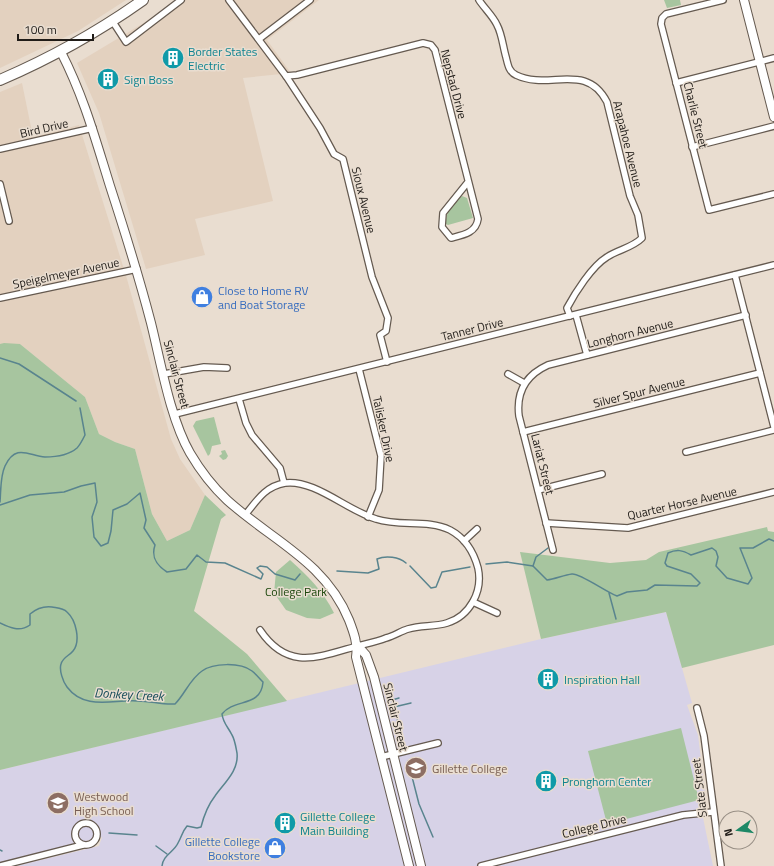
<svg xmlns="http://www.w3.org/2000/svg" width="774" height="866" font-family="'Titillium Web',sans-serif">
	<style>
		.built { fill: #e3d1bf }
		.education { fill: #d7d2e7 }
		.green { fill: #a7c59f }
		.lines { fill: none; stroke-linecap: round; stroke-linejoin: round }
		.stream { stroke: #59848e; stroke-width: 1.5 }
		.street-casing { stroke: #655a50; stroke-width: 8 }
		.secondary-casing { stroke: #655a50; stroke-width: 10 }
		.highway-casing { stroke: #655a50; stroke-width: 12 }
		.street { stroke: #fff; stroke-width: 5.5 }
		.secondary { stroke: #fff; stroke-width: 8 }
		.highway { stroke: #fff; stroke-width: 10 }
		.labels { text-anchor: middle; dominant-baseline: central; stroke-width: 3; stroke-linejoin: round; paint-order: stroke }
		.culture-label { font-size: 12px; fill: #0d838f; stroke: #e9ddd0; text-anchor: start }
		.street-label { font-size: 12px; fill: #201c18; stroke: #e9ddd0 }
		.shop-label { font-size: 12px; fill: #366cbe; stroke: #e9ddd0; text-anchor: start }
		.park-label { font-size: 12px; fill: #1c470c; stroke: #e9ddd0 }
		.education-label { font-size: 12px; fill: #785e54; stroke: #e9ddd0; text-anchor: start }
		.water-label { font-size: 13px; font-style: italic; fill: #134b58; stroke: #e9ddd0 }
	</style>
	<rect width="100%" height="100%" fill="#e9ddd0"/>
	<g class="built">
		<polygon points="0,0 126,0 78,31 0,68"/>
		<polygon points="182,0 319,0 267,40 291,73 243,78 273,201 195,219 205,255 146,269 99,113 77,63"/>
		<polygon points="22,83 33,137 79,125 127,279 171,439 180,459 205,495 190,530 167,541 152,514 135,449 115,442 99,434 85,397 20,344 0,344 0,92"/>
	</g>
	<polygon class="education" points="666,612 692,703 687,705 698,735 706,801 701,808 713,866 16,866 99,846 102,837 0,862 0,770 541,639"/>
	<g class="green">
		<polygon points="664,0 680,0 681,5 667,8"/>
		<path d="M462,196L467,198L473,218L448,225L446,224C445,212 453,203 462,196Z"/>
		<polygon points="4,343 20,344 85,397 99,434 115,442 135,449 152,514 167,541 190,530 205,495 226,515 221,519 194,611 247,654 287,701 0,770 0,344"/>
		<polygon points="214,417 221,444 212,446 210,454 208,456 193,426 196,421"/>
		<polygon points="225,450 228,456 226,459 223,460 219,456 222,454 221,451"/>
		<polygon points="767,527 768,531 774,532 774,645 682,668 666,612 541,639 520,552 610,563 646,560 659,552"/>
		<path d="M290,560C308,576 323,591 334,613L320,619L307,618L286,610L274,593L276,572Z"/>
		<polygon points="681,728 699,800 607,824 588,751"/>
	</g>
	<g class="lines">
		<g class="stream">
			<polyline points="0,358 19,364 76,401"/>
			<path d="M0,502C1,491 0,477 5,466C16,443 29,456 45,457C55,457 69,455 77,448C80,445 83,439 85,435L80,408"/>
			<path d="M0,505L30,495L64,492L81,486L95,483L97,502L92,517L94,537L101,546L108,543L111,531L113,510L127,504L140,493L146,520L144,528L155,545C151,557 156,565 167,572L186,569L197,555L206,562L225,563L261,579L263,574L257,568L260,566L267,567L275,574L295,580L300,574"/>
			<path d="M486,564L507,562L533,566L547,580C555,579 564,575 572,574C580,573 606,592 617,596L627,592L647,590L655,585L697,586L700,583L691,574L667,566L665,563L668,553C677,549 682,550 691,555L712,548L716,551L718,557L716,566L727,578L748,584L752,578L740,548H753L769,539L774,541"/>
			<polyline points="410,566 431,588 436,587 442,572 470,567"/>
			<polyline points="533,566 536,557 548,548"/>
			<path d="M337,571L368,573L379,569L377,559C386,555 399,557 406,563"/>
			<polyline points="609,593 616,619"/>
			<path d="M0,623C10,628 20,632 30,625V614C36,609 44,606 52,607C57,608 63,608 67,612C76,620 81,641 73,651C69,656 63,657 61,664C59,670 63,682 67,687C85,711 114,699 138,701C151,701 162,705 175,704C185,694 190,679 202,671C213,663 240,662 252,671C256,674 259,678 263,682C261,708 234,698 222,714C223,723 228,727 232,735C235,740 236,748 237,753C239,771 224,783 215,796C208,805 204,815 201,827L197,828L187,826C182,832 182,836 178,843C174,852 163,855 162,866"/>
			<polyline points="388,685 403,741"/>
			<polyline points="392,700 399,698"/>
			<polyline points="394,707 411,703"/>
			<polyline points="398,741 402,738"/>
			<polyline points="408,761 419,804 433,837"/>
			<polyline points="109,833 137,835"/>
			<polyline points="156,846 167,854"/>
			<polyline points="0,850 2,851"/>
		</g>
		<g class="street-casing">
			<g id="street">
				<polyline points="229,0 286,76 320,128 334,154 343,159 372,277 388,318 386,331 380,335 387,362"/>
				<path d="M479,0C484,8 493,16 497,25C502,34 503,47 506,57C508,65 509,72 516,75C549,91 586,61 607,102L630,196L638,215L642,238C632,248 619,249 607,257C592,266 575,293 567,308L570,316"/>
				<polyline points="723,0 666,14 662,18 661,24 709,210 774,194"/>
				<polyline points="113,22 126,42 181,0"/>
				<polyline points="259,39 310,0"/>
				<path d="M286,76L297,75L423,43L431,45L435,50L478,219C476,233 463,235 451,238L442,227L443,213L468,182"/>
				<polyline points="676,83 774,58"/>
				<polyline points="692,147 774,126"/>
				<polyline points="0,149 93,128"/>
				<polyline points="0,184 9,221"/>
				<polyline points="735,275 774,427"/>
				<polyline points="0,298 137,269"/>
				<polyline points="576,315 587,355"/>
				<polyline points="359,369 381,456 379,490 368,517"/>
				<polyline points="164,374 204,367 227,368"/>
				<polyline points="508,374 524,383"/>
				<polyline points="239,399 246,423 252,435 280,468 284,483"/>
				<polyline points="175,414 774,265"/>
				<polyline points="523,432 760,373"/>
				<polyline points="686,452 774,430"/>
				<polyline points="538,490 602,474"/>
				<path d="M246,514C257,500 266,486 285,483C314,479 348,511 376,519C400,527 427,519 450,530C465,538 474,553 478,568C483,591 470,616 447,623C434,627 421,625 408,629C401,631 394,636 386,638C376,642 365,644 354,647C316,658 287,670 260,630"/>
				<polyline points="546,523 628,528 774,492"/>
				<polyline points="464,541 477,529"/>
				<path d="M553,550L519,416C516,392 526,375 548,365L746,315"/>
				<polyline points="473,602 497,613"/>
				<polyline points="697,708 704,736 721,866"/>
				<polyline points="381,757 438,743"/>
				<circle cx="86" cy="834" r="11"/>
				<polyline points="0,866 83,845"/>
				<polyline points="481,866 683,815 713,812"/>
			</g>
		</g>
		<g class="secondary-casing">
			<g id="secondary">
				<polyline points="744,0 774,117"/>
				<path d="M61,52C84,97 95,138 110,186C125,232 139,277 151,323C161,363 170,418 190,453C200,470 212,486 227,500C271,540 325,561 349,620C354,633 358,644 356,657L409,866"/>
				<polyline points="358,646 366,655 374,677 421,866"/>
			</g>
		</g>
		<g class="highway-casing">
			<path id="highway" d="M0,80C51,58 98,32 143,0"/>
		</g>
		<use href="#street" class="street"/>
		<use href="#secondary" class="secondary"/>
		<use href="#highway" class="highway"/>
	</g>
	<defs>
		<g id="building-disc" transform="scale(1.15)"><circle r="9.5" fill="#0f9aa8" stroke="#e9ddd0"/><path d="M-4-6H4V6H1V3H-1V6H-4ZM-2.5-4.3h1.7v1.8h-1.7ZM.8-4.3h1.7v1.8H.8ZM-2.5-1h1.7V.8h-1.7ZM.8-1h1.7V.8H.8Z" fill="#fff"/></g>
		<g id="shop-disc" transform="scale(1.15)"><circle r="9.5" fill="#3f7fe0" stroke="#e9ddd0"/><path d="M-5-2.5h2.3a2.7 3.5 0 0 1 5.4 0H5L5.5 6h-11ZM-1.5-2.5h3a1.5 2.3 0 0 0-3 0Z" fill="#fff"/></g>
		<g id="university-disc" transform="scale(1.15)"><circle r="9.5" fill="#8d6e63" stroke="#e9ddd0"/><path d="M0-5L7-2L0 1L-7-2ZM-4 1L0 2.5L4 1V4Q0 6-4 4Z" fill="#fff"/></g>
		<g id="school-disc" transform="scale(1.15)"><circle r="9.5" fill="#8d6e63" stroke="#e9ddd0"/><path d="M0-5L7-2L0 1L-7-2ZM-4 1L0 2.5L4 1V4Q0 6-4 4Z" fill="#fff"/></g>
	</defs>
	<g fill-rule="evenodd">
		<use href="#building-disc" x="173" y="58"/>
		<use href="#building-disc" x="108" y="79"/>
		<use href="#shop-disc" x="202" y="297"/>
		<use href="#building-disc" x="548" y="679"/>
		<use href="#university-disc" x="416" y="768"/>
		<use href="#building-disc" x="546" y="781"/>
		<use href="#school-disc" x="58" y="803"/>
		<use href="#building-disc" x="285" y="823"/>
		<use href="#shop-disc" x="275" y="848"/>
	</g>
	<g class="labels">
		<g class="culture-label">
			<text x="188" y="51">Border States<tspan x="188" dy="14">Electric</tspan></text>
			<text x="124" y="79">Sign Boss</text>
			<text x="564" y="679">Inspiration Hall</text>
			<text x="562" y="781">Pronghorn Center</text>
			<text x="300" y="816">Gillette College<tspan x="300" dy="14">Main Building</tspan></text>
		</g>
		<g class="street-label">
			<text transform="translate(454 84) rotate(75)">Nepstad Drive</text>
			<text transform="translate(696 115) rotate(76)">Charlie Street</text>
			<text transform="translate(44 128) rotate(-13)">Bird Drive</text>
			<text transform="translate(628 144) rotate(76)">Arapahoe Avenue</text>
			<text transform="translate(364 200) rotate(76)">Sioux Avenue</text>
			<text transform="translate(66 273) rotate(-12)">Speigelmeyer Avenue</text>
			<text transform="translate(472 329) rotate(-14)">Tanner Drive</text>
			<text transform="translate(630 333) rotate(-14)">Longhorn Avenue</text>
			<text transform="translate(177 374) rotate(75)">Sinclair Street</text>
			<text transform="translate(639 392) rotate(-14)">Silver Spur Avenue</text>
			<text transform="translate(384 429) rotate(78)">Talisker Drive</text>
			<text transform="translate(543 464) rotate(76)">Lariat Street</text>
			<text transform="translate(682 503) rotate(-13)">Quarter Horse Avenue</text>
			<text transform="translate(396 717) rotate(76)">Sinclair Street</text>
			<text transform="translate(699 788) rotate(-97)">Slate Street</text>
			<text transform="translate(594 826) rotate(-14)">College Drive</text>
		</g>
		<g class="shop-label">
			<text x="218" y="290">Close to Home RV<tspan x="218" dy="14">and Boat Storage</tspan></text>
			<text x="260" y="841" text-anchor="end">Gillette College<tspan x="260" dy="14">Bookstore</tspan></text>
		</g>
		<g class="park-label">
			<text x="296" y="591">College Park</text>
		</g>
		<g class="education-label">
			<text x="432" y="768">Gillette College</text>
			<text x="74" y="796">Westwood<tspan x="74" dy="14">High School</tspan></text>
		</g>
		<g class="water-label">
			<text transform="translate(129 694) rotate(3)">Donkey Creek</text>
		</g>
	</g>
	<g transform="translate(738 830) rotate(256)"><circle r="19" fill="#e9ddd0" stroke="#999086"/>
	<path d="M0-3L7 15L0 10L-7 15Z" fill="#1d8866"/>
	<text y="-6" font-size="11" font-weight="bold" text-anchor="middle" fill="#201c18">N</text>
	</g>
	<path d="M18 34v6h75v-6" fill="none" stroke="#201c18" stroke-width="2"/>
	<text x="24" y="34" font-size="12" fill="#201c18" stroke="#e9ddd0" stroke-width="3" paint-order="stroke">100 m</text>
</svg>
